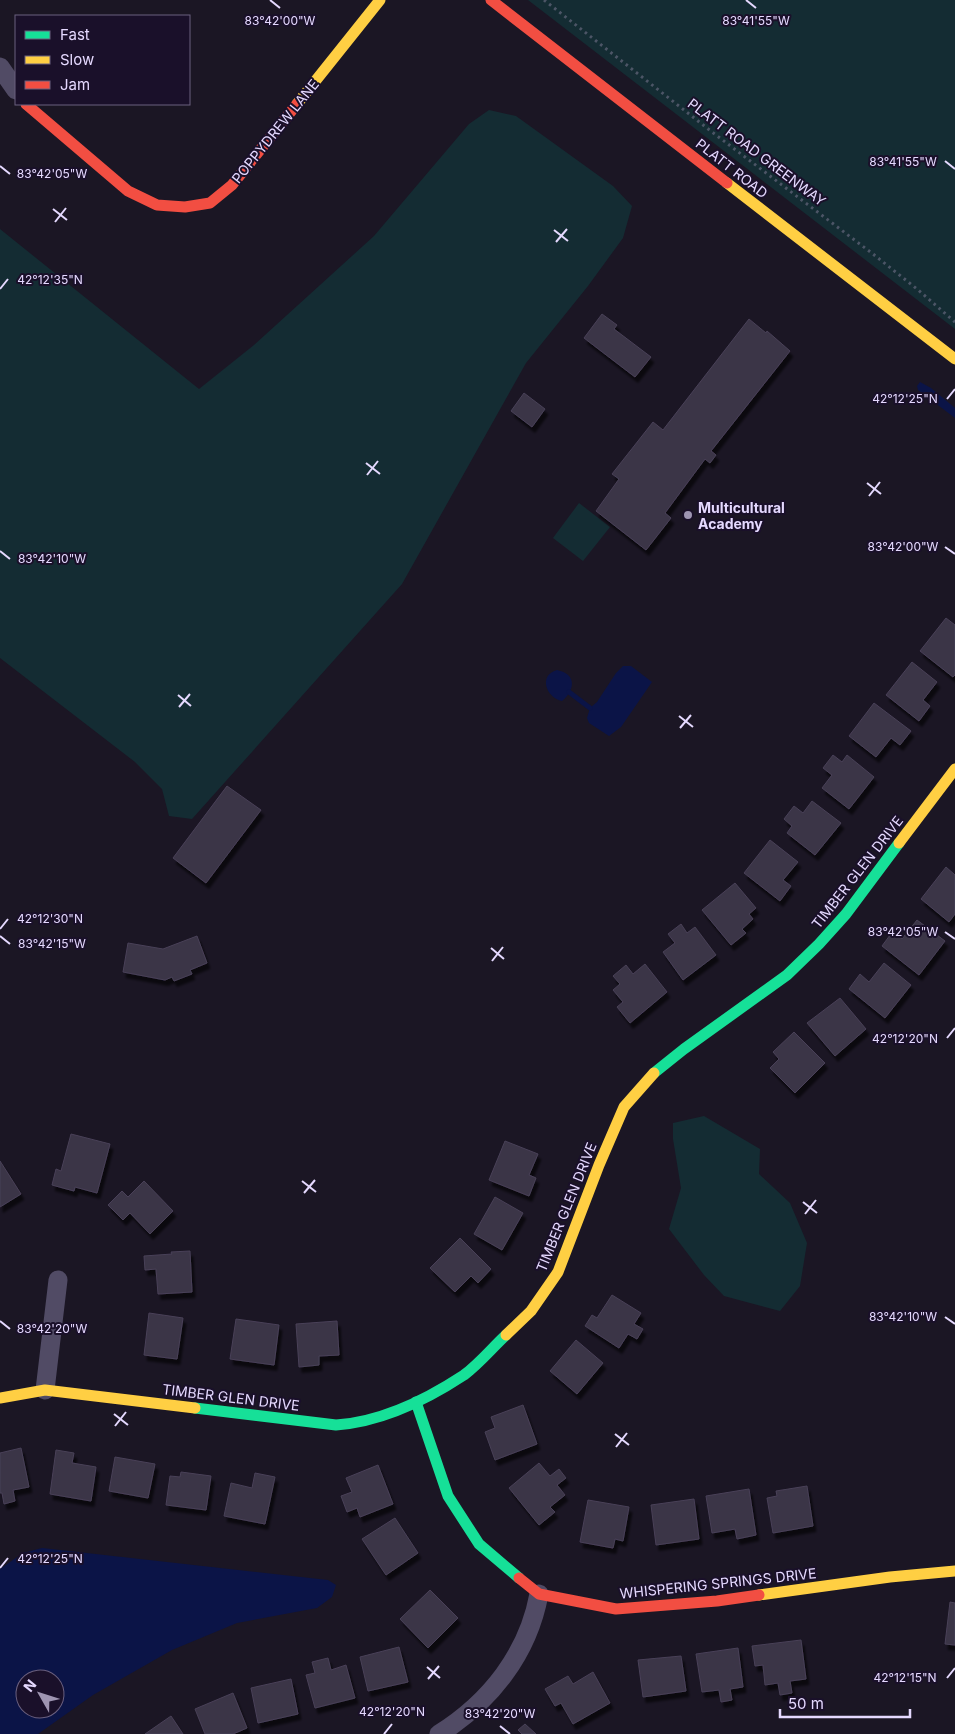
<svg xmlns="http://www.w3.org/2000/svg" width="955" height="1734" font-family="Inter,sans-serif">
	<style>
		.green { fill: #142c33 }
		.water { fill: #0b1447; fill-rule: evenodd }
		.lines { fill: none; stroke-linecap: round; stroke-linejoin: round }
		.stream { stroke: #0b1447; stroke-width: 5 }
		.building { fill: #3b3446; stroke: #494158; filter: url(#shadow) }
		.path { stroke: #4c5566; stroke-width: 3; stroke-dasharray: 2.5 4; stroke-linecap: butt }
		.street { stroke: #514b65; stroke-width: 19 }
		.fast { stroke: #16e098; stroke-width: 11 }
		.slow { stroke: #ffcf43; stroke-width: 11 }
		.jam { stroke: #f24e42; stroke-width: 11 }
		.ticks { fill: none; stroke: #e5d9ff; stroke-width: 2 }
		.poi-dot { fill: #9e95b2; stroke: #1a102a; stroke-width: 2 }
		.labels { text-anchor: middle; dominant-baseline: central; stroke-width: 4; stroke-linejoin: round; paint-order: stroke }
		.street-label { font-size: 14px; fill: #e5d9ff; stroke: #1a102a }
		.poi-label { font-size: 14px; font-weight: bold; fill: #e5d9ff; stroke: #1a102a; text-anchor: start }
		.ticks-label { font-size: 12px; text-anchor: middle; fill: #e5d9ff; stroke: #1a102a; stroke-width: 4; stroke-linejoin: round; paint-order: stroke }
	</style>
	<defs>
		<filter id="shadow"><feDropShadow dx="3" dy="5.5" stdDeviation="1" flood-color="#0009"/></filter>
	</defs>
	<rect width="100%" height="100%" fill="#1b1624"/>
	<g class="green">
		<polygon points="528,0 955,0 955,329"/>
		<polygon points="489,110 516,116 613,186 632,206 623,238 588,286 526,363 402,584 192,819 169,816 162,789 135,762 0,658 0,229 199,389 254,345 374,236 469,124"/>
		<polygon points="579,503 610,527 583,561 553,538"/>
		<polygon points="704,1116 760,1149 759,1174 790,1203 807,1243 800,1286 780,1311 724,1296 704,1275 669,1229 681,1188 673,1139 673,1123"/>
	</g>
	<g class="water">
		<polygon points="920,382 931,388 955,408 955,418 918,390 917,386"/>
		<polygon points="623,666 631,666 652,682 621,727 609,736 589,723 587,718 590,708 597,702 616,673"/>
		<path d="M557,670C577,674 575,690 562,701C546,698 538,675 557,670Z"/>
		<path d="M42,1548L328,1580L336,1585L332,1597L317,1608L237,1623L172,1650L93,1695L38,1734H0V1569L23,1553ZM25,1679H55V1709H25Z"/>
	</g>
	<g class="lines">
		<polyline class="stream" points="569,692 590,708"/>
	</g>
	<g class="building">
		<polygon points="602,314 617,325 614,329 651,357 635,377 584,338"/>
		<polygon points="749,319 766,333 767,331 790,351 711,451 716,455 710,463 705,459 665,513 671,518 646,550 596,511 619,479 612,474 653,422 663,430"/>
		<polygon points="524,393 545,409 532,427 511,411"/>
		<polygon points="946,618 955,625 955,675 953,677 920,651"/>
		<polygon points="912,662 937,682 923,700 930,706 919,721 886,695"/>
		<polygon points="874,703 911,731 900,745 891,738 876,757 849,736"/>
		<polygon points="833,755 842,762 847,755 874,777 849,809 822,788 832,775 823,768"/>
		<polygon points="227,786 261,810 206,883 173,858"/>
		<polygon points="812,801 841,823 815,855 787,833 792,826 784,819 794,806 803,813"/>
		<polygon points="770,840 798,862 783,880 791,886 780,901 744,873"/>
		<polygon points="946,867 955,875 955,914 949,922 921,899"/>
		<polygon points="735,883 756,908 749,914 753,919 742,929 746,933 731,945 702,910"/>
		<polygon points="917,920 945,941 919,975 882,946 893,931 902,939"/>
		<polygon points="681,924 687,933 695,927 716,955 683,980 663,952 675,943 668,934"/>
		<polygon points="197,936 207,963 190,970 192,974 174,981 172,977 165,980 123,972 128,943 163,949"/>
		<polygon points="884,963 911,985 885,1018 849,989 860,974 869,982"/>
		<polygon points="645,964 667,992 630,1023 617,1007 623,1002 613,990 620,984 613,976 626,965 633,974"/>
		<polygon points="840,998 866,1029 835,1056 807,1023"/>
		<polygon points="794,1032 825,1063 795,1093 770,1068 779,1059 773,1052"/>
		<polygon points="71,1134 110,1144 97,1193 75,1187 74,1191 52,1185 56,1169 61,1171"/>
		<polygon points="505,1141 538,1154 529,1175 536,1178 529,1196 489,1180"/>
		<polygon points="0,1161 21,1194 0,1207"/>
		<polygon points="144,1181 173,1211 150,1234 130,1213 123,1220 108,1205 122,1191 128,1197"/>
		<polygon points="495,1197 523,1213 502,1250 474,1234"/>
		<polygon points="460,1238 491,1269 478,1283 471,1276 455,1292 430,1268"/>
		<polygon points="190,1251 192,1292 158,1294 156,1269 145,1270 144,1256 172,1254 171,1252"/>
		<polygon points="612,1295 641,1313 634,1324 643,1329 637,1339 628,1334 619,1348 585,1326 592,1315 597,1318"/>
		<polygon points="149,1313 183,1318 177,1359 144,1355"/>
		<polygon points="236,1319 279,1325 274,1365 230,1359"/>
		<polygon points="337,1321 339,1355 319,1356 319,1365 299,1367 296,1324"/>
		<polygon points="576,1340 603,1363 577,1394 550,1371"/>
		<polygon points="523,1405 537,1444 495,1460 485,1432 495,1428 491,1417"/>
		<polygon points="21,1448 29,1487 13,1490 15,1501 4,1504 2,1493 0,1493 0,1453"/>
		<polygon points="56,1450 74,1453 72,1463 96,1467 91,1501 50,1494"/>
		<polygon points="115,1457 155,1464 148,1498 109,1491"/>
		<polygon points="539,1463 550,1476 559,1469 566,1478 557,1485 565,1495 550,1507 555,1512 539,1525 509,1488"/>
		<polygon points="378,1465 393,1504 360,1517 357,1508 347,1512 341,1496 352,1492 346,1478"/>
		<polygon points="181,1472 211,1476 206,1510 166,1505 170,1476 180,1477"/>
		<polygon points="255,1473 275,1477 265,1524 224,1516 231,1483 252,1488"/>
		<polygon points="807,1486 813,1526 773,1533 767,1498 777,1496 776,1491"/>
		<polygon points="749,1489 756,1535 737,1539 735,1529 712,1533 706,1496"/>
		<polygon points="694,1499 699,1539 656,1545 651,1505"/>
		<polygon points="588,1500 629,1507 623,1541 615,1539 613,1548 580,1542"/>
		<polygon points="395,1518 418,1553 386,1575 362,1539"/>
		<polygon points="430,1590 458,1618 428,1648 400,1619"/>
		<polygon points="950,1602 955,1603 955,1645 945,1644"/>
		<polygon points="801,1640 806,1679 790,1681 792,1693 780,1695 778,1683 765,1685 763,1665 755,1666 752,1646"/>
		<polygon points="399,1647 408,1682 368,1691 360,1657"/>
		<polygon points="738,1648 743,1687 730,1689 732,1700 721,1702 719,1690 702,1692 696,1654"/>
		<polygon points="681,1656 686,1691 643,1697 638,1660"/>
		<polygon points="328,1658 331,1670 346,1665 355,1698 315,1708 306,1675 315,1673 312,1662"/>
		<polygon points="593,1672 610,1703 573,1724 561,1703 555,1706 545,1689 568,1676 573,1684"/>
		<polygon points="291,1679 298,1714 258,1723 251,1688"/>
		<polygon points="233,1693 247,1728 233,1734 205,1734 195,1709"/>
		<polygon points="171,1716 183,1734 145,1734"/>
		<polygon points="525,1724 536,1734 522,1734 518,1730"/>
	</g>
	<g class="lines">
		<polyline class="path" points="544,0 712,132 873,254 917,289 955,322"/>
		<g class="street">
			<polyline points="0,67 16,90"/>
			<polyline points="45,1390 58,1280"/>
			<path d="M439,1734C490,1702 528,1654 539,1594"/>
		</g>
		<g class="fast">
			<polyline points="654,1073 684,1049 787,975 819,944 846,914 899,843"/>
			<polyline points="416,1402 448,1496 479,1544 519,1578"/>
			<path d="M195,1408L336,1425C381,1422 426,1400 464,1375C479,1364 492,1348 506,1335"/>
		</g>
		<g class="slow">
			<polyline points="297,104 380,0"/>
			<polyline points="727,183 955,359"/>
			<polyline points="899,843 955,769"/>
			<polyline points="506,1335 531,1311 558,1272 599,1165 624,1107 654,1073"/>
			<polyline points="0,1398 45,1390 195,1408"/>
			<polyline points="759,1595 890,1577 955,1571"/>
		</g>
		<g class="jam">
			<polyline points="491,0 727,183"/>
			<polyline points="26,104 128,191 157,205 185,207 210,203 232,185 297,104"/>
			<polyline points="519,1578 539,1594 616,1609 717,1601 759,1595"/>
		</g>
	</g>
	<path class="ticks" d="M270,0L280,8M746,0L756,8M945,161L955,169M0,166L10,174M53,209L67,220M55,222L66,208M554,230L568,241M556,242L567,229M0,289L8,279M947,399L955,389M366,463L380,474M367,475L378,461M867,483L881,494M869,496L880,482M945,547L955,554M0,551L10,559M178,695L191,706M179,707L190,694M679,716L693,727M680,728L691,715M0,929L8,919M945,932L955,939M0,936L10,944M491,948L504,959M492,961L503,947M947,1038L955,1028M302,1181L316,1192M304,1193L315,1180M803,1202L817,1213M805,1214L816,1200M945,1317L955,1324M0,1321L10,1329M114,1414L128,1425M115,1426L126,1412M615,1434L629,1445M616,1447L627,1433M0,1568L8,1558M427,1667L440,1678M947,1678L955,1668M428,1679L439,1666M500,1726L510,1734M384,1734L392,1724"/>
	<circle class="poi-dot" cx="688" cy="515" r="5"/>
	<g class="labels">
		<g class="street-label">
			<text transform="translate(275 131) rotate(-51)">POPPYDREW LANE</text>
			<text transform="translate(757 152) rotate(37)">PLATT ROAD GREENWAY</text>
			<text transform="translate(732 168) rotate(38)">PLATT ROAD</text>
			<text transform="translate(857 872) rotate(-52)">TIMBER GLEN DRIVE</text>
			<text transform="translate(566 1207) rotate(-68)">TIMBER GLEN DRIVE</text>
			<text transform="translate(231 1397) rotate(7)">TIMBER GLEN DRIVE</text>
			<text transform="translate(718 1583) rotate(-6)">WHISPERING SPRINGS DRIVE</text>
		</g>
		<g class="poi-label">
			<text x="698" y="507">Multicultural<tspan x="698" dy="16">Academy</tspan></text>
		</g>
	</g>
	<g class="ticks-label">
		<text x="280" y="25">83°42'00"W</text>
		<text x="756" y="25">83°41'55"W</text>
		<text x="903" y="166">83°41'55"W</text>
		<text x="52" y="178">83°42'05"W</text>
		<text x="50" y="284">42°12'35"N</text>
		<text x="905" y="403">42°12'25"N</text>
		<text x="903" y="551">83°42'00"W</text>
		<text x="52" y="563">83°42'10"W</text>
		<text x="50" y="923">42°12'30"N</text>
		<text x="903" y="936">83°42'05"W</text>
		<text x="52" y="948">83°42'15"W</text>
		<text x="905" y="1043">42°12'20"N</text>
		<text x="903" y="1321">83°42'10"W</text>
		<text x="52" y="1333">83°42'20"W</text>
		<text x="50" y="1563">42°12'25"N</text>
		<text x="905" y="1682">42°12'15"N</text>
		<text x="392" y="1716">42°12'20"N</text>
		<text x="500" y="1718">83°42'20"W</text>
	</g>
	<rect x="15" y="15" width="175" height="90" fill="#1a102a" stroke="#6b607f"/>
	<rect x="25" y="31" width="25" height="8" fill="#16e098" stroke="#6b607f"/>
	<text x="60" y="40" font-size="15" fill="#e5d9ff">Fast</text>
	<rect x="25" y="56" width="25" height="8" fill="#ffcf43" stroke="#6b607f"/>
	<text x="60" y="65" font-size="15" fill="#e5d9ff">Slow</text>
	<rect x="25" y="81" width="25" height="8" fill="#f24e42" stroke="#6b607f"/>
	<text x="60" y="90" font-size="15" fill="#e5d9ff">Jam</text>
	<g transform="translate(40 1694) rotate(309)"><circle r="24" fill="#1a102a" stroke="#6b607f"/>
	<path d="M0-4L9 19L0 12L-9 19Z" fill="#9e95b2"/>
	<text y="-8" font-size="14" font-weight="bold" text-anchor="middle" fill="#e5d9ff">N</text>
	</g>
	<path d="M780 1709v8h130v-8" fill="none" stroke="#e5d9ff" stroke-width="2.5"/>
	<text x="788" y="1709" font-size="15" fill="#e5d9ff" stroke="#1a102a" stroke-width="4" paint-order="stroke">50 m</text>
</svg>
